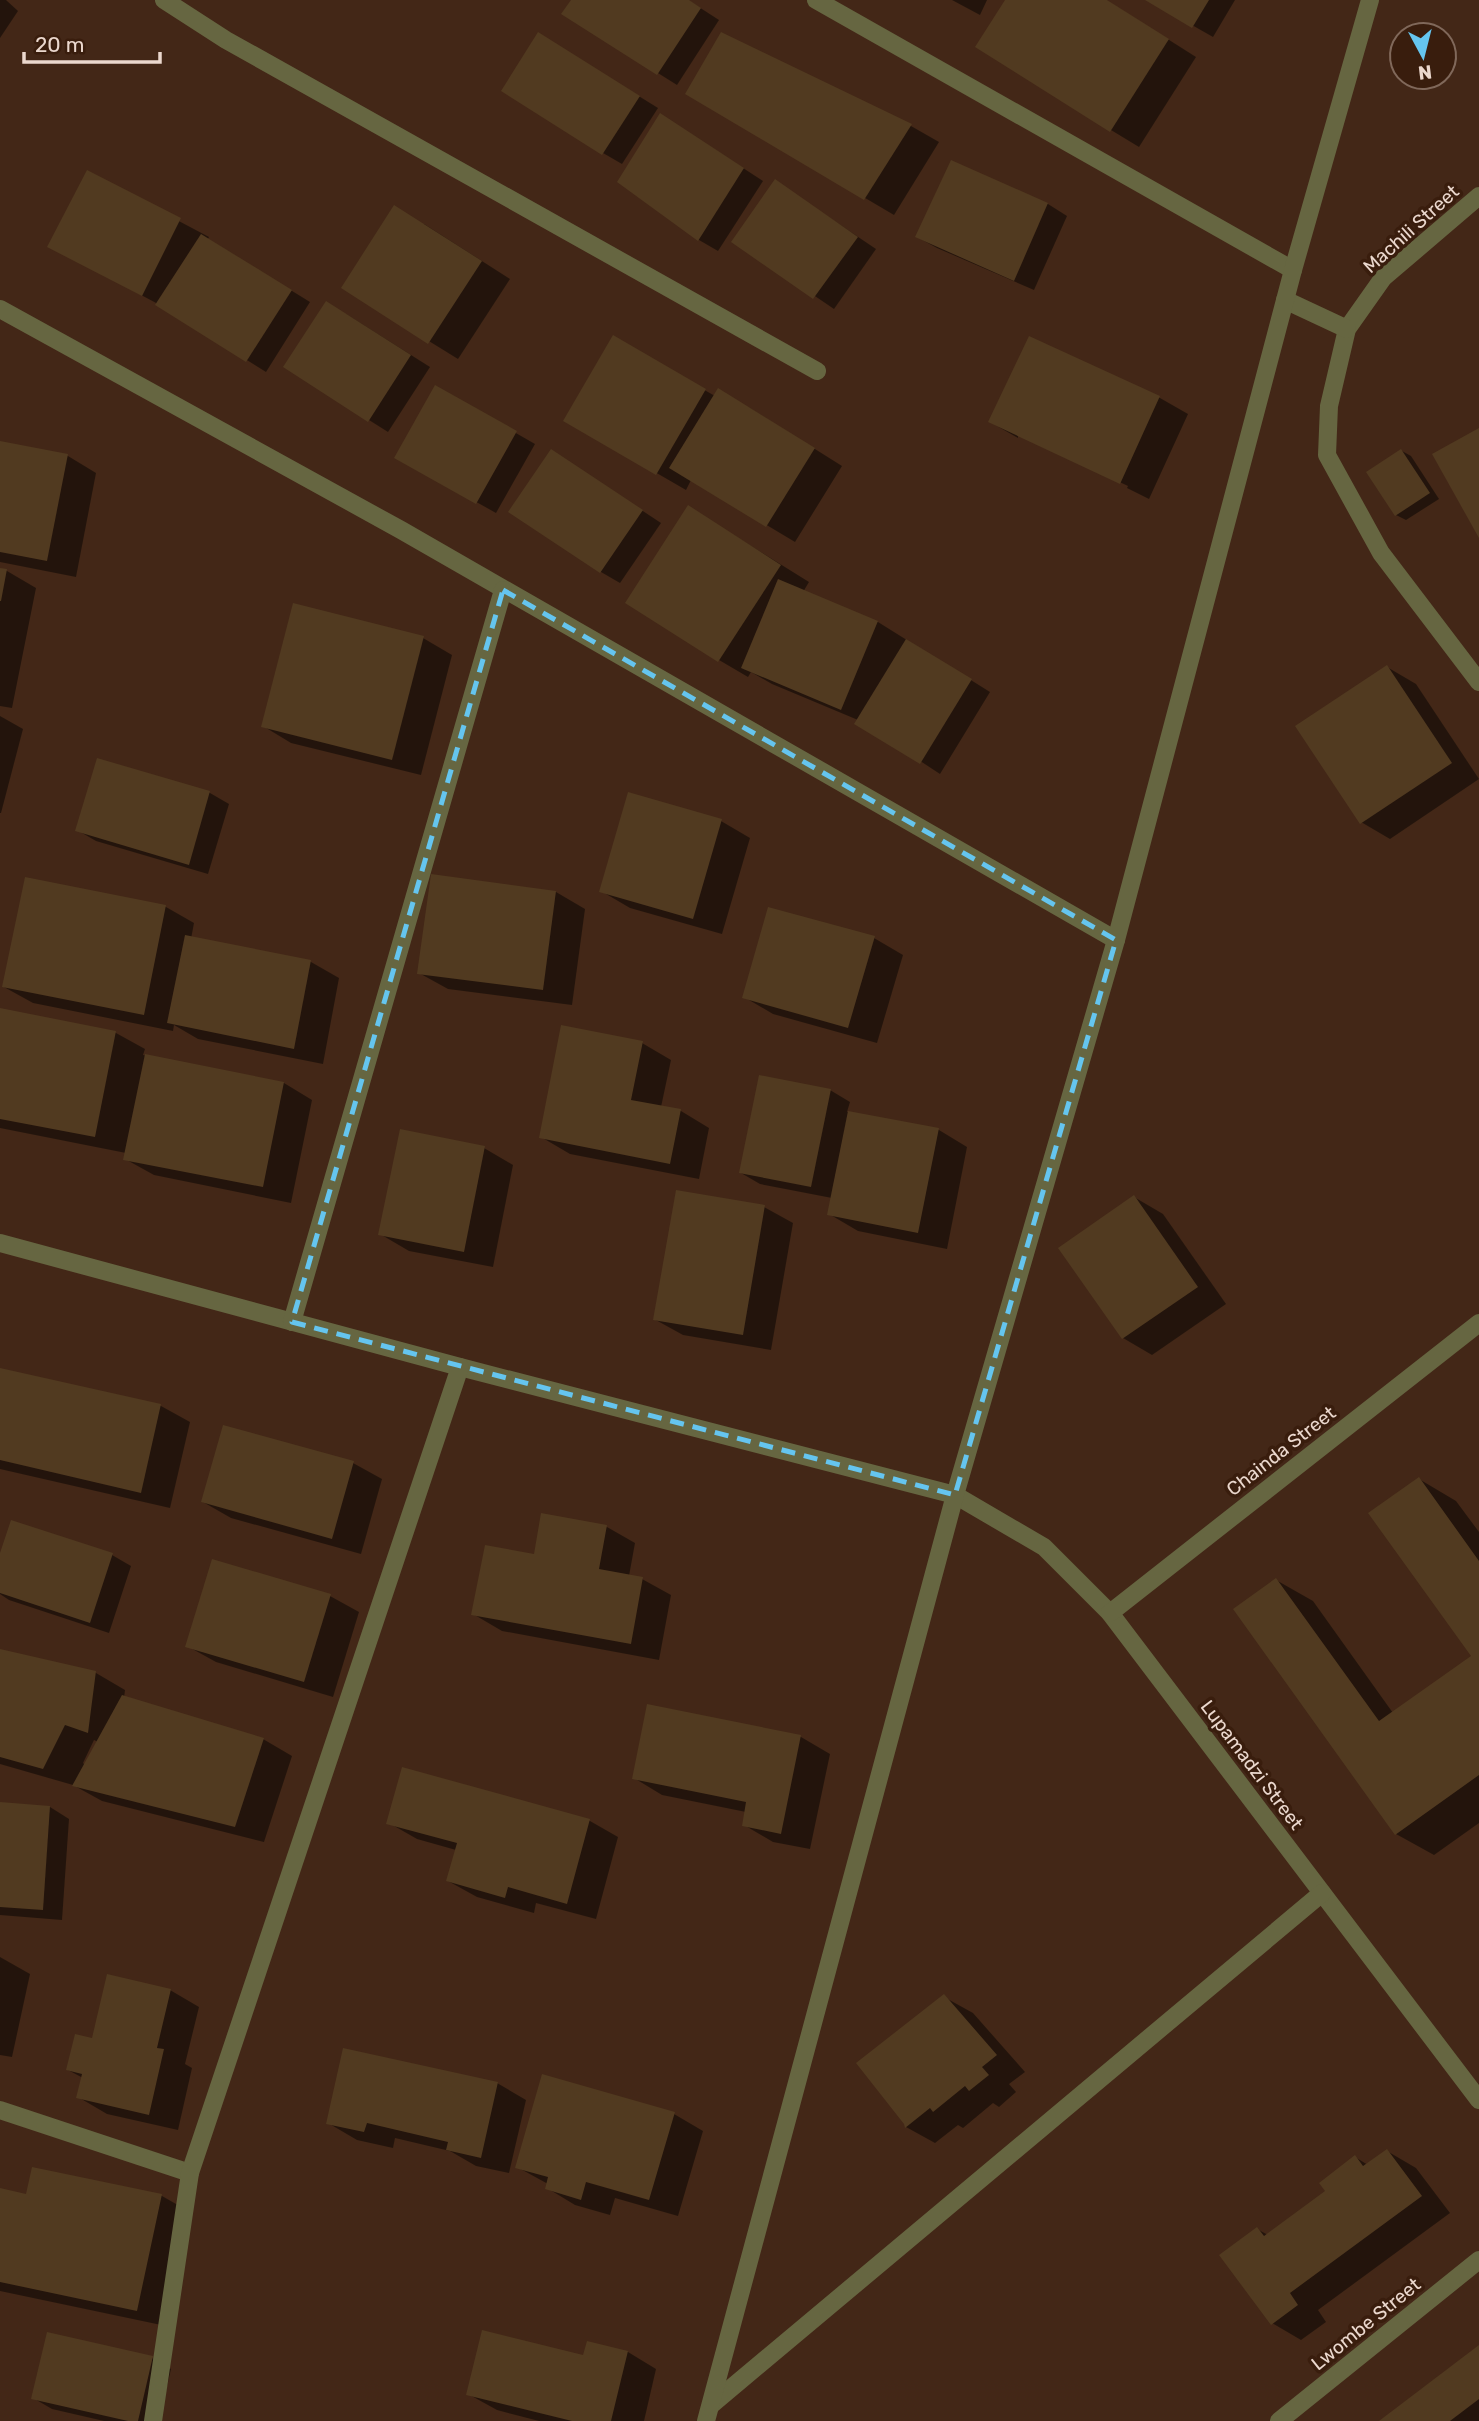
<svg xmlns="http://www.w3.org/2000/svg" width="1479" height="2421" font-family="Rubik,sans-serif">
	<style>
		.shadow { fill: #0007; fill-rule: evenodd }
		.building { fill: #513a20 }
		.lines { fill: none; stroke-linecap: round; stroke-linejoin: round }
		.minor { stroke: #666641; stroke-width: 18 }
		.marked { fill: none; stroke: #65c5ef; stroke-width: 5; stroke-dasharray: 14 9; stroke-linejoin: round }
		.labels { text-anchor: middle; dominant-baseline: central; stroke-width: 7; stroke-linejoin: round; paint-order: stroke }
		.street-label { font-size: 19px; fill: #ebd8ce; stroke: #391d0d }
	</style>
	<rect width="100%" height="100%" fill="#432717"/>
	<g class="shadow">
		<polygon points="0,0 6,0 18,11 0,38"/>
		<polygon points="573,0 688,0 719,20 677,85 564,14"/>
		<polygon points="952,0 987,0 980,15"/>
		<polygon points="1007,0 1106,0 1196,57 1139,147 1111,130"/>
		<polygon points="1148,0 1235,0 1213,37"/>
		<polygon points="558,46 658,108 622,164 603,153"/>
		<polygon points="687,93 911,126 939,142 894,215"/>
		<polygon points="680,127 763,181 718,251 699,240 620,181"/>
		<polygon points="951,162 1048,204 1067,216 1034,290 937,248 917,237"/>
		<polygon points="88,173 209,237 208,239 310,302 266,372 158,304 49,246"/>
		<polygon points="775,181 876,249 834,309 734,241"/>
		<polygon points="424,224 510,279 458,359 343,288"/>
		<polygon points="346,314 430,367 388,432 285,367"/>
		<polygon points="613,338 715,396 748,407 842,466 795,542 691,480 686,490 565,420"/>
		<polygon points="1030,338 1160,398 1188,414 1149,499 1127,488 1128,486 1018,434 1018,438 990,422"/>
		<polygon points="436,387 535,444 496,513 396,457"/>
		<polygon points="0,443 68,456 96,473 76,577 0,562"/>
		<polygon points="552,451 661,523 620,583 601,572"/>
		<polygon points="1402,451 1411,456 1439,499 1406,520 1396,515"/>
		<polygon points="688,507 809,582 803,592 878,622 990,692 940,774 858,720 772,684 751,672 748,677 719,660"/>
		<polygon points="0,570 7,571 36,588 12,708 0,706"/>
		<polygon points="423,638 452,655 421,775 291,743 263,726"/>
		<polygon points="1387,667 1416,684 1479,779 1390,839 1361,822"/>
		<polygon points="0,716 23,729 1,813 0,813"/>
		<polygon points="98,760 210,793 229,804 208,874 96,841 77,830"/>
		<polygon points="721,821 750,838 722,934 630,908 601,891"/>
		<polygon points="432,876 556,892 585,909 572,1005 448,989 419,973"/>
		<polygon points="26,879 166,907 194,923 191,939 311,962 339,978 323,1064 198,1039 174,1025 173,1031 33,1003 4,987"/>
		<polygon points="874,938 903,955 877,1043 773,1014 744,997"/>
		<polygon points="0,1009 116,1033 145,1049 143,1055 284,1083 312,1100 291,1203 154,1175 125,1159 126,1153 0,1128"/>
		<polygon points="642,1043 671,1060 661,1107 681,1111 709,1128 699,1179 570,1154 541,1137"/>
		<polygon points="830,1090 850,1102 847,1112 939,1130 967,1147 947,1249 858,1231 829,1214 832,1198 760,1184 741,1173"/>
		<polygon points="484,1148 513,1165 493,1267 409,1251 380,1234"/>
		<polygon points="1134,1197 1163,1214 1226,1304 1152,1355 1123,1338"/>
		<polygon points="764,1207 793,1223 771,1350 683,1335 654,1319"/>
		<polygon points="0,1370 161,1406 190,1422 170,1508 0,1469"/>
		<polygon points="353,1463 382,1479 361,1554 231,1518 203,1502"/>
		<polygon points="1419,1479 1456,1501 1479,1532 1479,1823 1434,1855 1396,1834 1276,1580 1313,1601 1393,1713 1473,1656"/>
		<polygon points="607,1527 635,1543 629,1576 642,1579 671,1595 659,1660 502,1631 473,1614 535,1556"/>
		<polygon points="112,1555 131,1566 109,1633 9,1600 0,1594 0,1558"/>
		<polygon points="330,1596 359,1612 333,1697 216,1662 187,1646"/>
		<path d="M0,1651L96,1673L125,1690L124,1698L263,1739L292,1756L264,1842L102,1801L73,1785L0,1764ZM94,1740L98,1742L85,1765L83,1763Z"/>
		<polygon points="648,1706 801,1737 830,1754 810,1849 773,1842 744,1825 746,1812 662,1795 634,1778"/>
		<polygon points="403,1769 590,1821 618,1837 596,1919 536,1903 534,1913 477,1897 448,1881 456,1850 417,1839 389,1823"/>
		<polygon points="0,1804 50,1807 69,1819 62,1920 0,1915"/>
		<polygon points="0,1957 30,1974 12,2057 0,2055"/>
		<polygon points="170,1990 199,2007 185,2064 192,2068 178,2130 107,2114 78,2097 83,2078 68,2070 94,2040"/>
		<polygon points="944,1997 973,2013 1025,2072 1009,2084 1016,2092 999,2107 993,2103 963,2128 958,2125 935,2143 906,2127 906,2124"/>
		<polygon points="497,2083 526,2100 509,2173 476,2166 450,2151 395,2138 393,2148 357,2140 328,2123"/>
		<polygon points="674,2114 703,2131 678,2216 615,2198 610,2215 575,2205 547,2188 548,2184 517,2167"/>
		<polygon points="1387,2151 1416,2168 1450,2213 1318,2310 1326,2322 1301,2340 1272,2323 1257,2229 1268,2235 1327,2191 1355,2157 1368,2165"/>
		<polygon points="0,2189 27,2196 162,2196 190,2212 166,2326 0,2291"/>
		<polygon points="588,2343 628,2352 656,2369 644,2421 539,2421 497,2410 468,2394 585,2357"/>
		<polygon points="1479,2347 1479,2421 1381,2421"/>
		<polygon points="152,2358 171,2369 159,2421 104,2421 52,2409 33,2398"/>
	</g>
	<g class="building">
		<polygon points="571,0 689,0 701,8 657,75 561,14"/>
		<polygon points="1005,0 1107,0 1169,39 1110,132 975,47"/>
		<polygon points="1145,0 1209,0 1192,28"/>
		<polygon points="538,32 640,96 602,155 501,91"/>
		<polygon points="721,32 912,124 864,200 685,94"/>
		<polygon points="660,113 744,168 698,241 617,182"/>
		<polygon points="951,160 1048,203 1014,281 915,237"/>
		<polygon points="87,170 181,218 142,296 47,247"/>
		<polygon points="775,179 858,237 813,299 731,242"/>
		<polygon points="394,205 482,261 428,344 341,288"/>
		<polygon points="201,234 292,290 246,362 155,305"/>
		<polygon points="326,301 411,355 368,422 283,367"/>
		<polygon points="613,335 706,389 656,475 563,421"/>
		<polygon points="1029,336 1160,396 1120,484 988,422"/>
		<polygon points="435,385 517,431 476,504 394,458"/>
		<polygon points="718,388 815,448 766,527 669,468"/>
		<polygon points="1479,428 1479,538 1432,454"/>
		<polygon points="0,441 68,454 47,561 0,552"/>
		<polygon points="551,449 643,510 600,573 508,512"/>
		<polygon points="1401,449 1430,493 1395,516 1366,472"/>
		<polygon points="688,505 781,565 718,662 625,603"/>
		<polygon points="0,568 7,569 1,601 0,601"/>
		<polygon points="778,579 878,621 841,710 741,668"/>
		<polygon points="293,603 424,636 392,760 261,727"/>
		<polygon points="906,639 972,679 920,764 854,724"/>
		<polygon points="1387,665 1452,763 1360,824 1295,726"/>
		<polygon points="97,758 210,791 189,865 75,831"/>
		<polygon points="628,792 722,819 693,919 599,892"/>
		<polygon points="431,874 556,891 543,990 417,974"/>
		<polygon points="25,877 166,905 144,1015 2,987"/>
		<polygon points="768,907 875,936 848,1028 742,998"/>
		<polygon points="185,935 311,960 294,1049 167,1023"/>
		<polygon points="0,1008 116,1031 95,1137 0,1119"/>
		<polygon points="561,1025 643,1041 631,1100 681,1109 670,1164 539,1138"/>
		<polygon points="145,1054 284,1082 263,1187 123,1160"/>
		<polygon points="759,1075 831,1089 811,1187 739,1173"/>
		<polygon points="848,1111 939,1128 918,1233 827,1215"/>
		<polygon points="400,1129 485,1146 464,1252 378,1235"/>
		<polygon points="676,1190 765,1205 743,1335 653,1320"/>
		<polygon points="1134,1195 1198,1287 1122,1339 1058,1248"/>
		<polygon points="0,1368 161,1404 141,1493 0,1460"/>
		<polygon points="223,1425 354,1461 332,1539 201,1502"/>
		<polygon points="1419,1477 1479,1561 1479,1775 1395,1835 1233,1609 1276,1578 1379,1721 1471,1656 1368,1513"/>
		<polygon points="541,1513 607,1525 599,1569 643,1577 631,1644 471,1615 485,1545 534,1554"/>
		<polygon points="11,1520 113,1553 90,1623 0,1593 0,1553"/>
		<polygon points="212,1559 331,1594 304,1682 185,1647"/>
		<polygon points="0,1649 96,1671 88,1733 65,1725 43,1769 0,1757"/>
		<polygon points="122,1695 264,1738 235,1827 72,1786"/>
		<polygon points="647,1704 801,1735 781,1834 742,1826 746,1802 632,1779"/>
		<polygon points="402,1767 590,1819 567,1904 508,1887 505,1898 446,1881 457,1843 386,1824"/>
		<polygon points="0,1802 50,1806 43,1910 0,1907"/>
		<polygon points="107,1974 171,1989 157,2048 164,2049 149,2115 76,2098 82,2074 66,2070 75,2034 92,2038"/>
		<polygon points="944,1994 997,2055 982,2067 989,2075 969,2091 965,2086 933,2112 930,2108 905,2128 904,2124 856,2063"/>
		<polygon points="343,2048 498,2082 481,2158 446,2150 448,2142 367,2123 364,2132 326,2124"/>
		<polygon points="542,2074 675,2112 649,2200 586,2182 581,2200 545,2189 548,2177 515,2168"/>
		<polygon points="1387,2149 1422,2196 1290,2293 1298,2305 1271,2325 1219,2255 1257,2227 1264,2236 1325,2191 1319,2183 1355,2155 1363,2166"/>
		<polygon points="32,2167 162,2194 137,2311 0,2282 0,2188 26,2194"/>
		<polygon points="482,2330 583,2355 587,2341 628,2351 611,2421 572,2421 466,2395"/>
		<polygon points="47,2332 153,2356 138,2421 128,2421 31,2399"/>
		<polygon points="1479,2345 1479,2399 1450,2421 1379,2421"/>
	</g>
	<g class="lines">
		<g class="minor">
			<polyline points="164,0 226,40 817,371"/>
			<polyline points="816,0 1293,270"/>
			<polyline points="1479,196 1383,278 1347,329 1329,406 1327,455 1381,553 1479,682"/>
			<polyline points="1285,300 1347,329"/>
			<polyline points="0,309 401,530 1116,940"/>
			<polyline points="0,1243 460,1367 955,1495 1044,1547 1110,1613 1479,2100"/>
			<polyline points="292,1322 503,590"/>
			<polyline points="1110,1613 1479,1323"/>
			<polyline points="0,2110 190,2173"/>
			<polyline points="711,2405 1322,1893"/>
			<polyline points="153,2421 190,2173 460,1367"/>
			<polyline points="706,2421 955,1495 1116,940 1293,270 1370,0"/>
			<polyline points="1279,2421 1479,2260"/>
		</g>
	</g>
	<path class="marked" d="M503,590L1116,940L955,1495L292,1322Z"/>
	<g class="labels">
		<g class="street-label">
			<text transform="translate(1411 229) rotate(-42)">Machili Street</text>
			<text transform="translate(1281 1451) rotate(-38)">Chainda Street</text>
			<text transform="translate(1252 1765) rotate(53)">Lupamadzi Street</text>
			<text transform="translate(1366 2324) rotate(-39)">Lwombe Street</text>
		</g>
	</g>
	<g transform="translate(1423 56) rotate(173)"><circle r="33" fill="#391d0d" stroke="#80685a" stroke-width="2"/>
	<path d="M0-5L12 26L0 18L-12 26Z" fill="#65c5ef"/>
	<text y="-10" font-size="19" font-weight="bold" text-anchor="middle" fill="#ebd8ce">N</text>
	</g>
	<path d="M24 52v10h136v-10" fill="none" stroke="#ebd8ce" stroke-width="3.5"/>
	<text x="35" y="52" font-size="21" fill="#ebd8ce" stroke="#391d0d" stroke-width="5" paint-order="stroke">20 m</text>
</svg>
